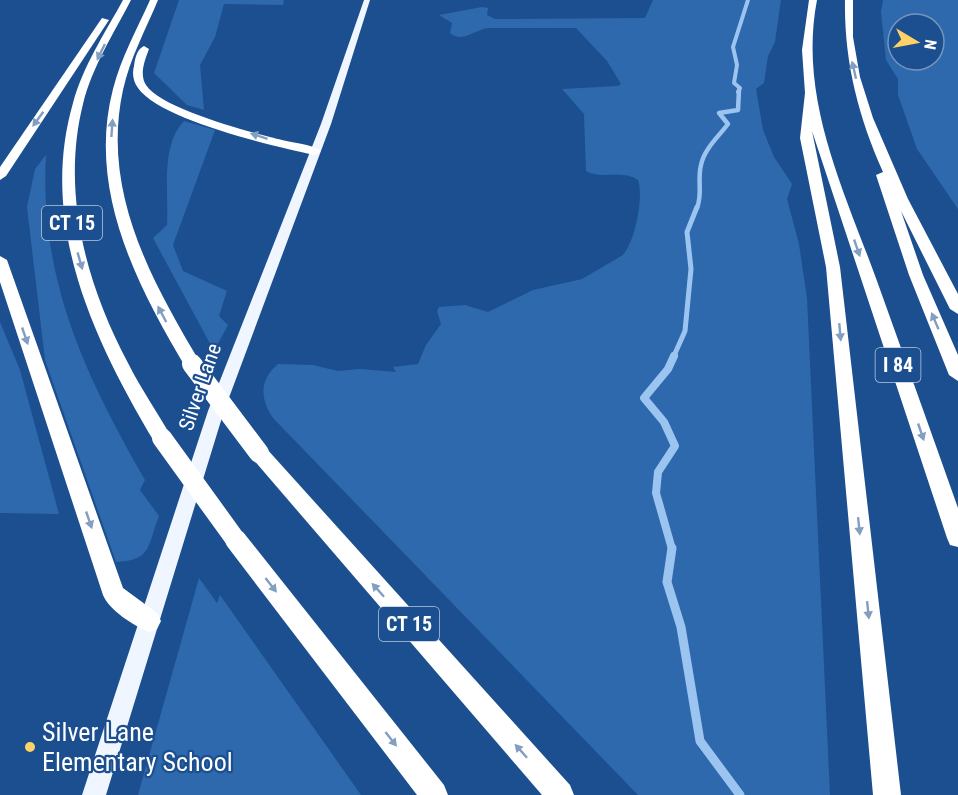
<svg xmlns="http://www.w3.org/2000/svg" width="958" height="795" font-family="'Roboto Condensed',sans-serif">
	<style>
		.green { fill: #2e69ad; fill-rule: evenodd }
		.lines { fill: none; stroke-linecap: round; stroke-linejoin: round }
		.stream-far4 { stroke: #9cc4f0; stroke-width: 4 }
		.stream-far3 { stroke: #9cc4f0; stroke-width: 4.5 }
		.stream-far2 { stroke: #9cc4f0; stroke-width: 5 }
		.stream-far1 { stroke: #9cc4f0; stroke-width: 8 }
		.stream { stroke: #9cc4f0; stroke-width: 9 }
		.primary { fill: #f0f6ff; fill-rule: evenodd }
		.motorway { fill: #fff; fill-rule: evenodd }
		.motorway-bridge { stroke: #fff; stroke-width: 20 }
		.oneway { fill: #829ec1 }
		.poi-dot { fill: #ffd166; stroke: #1b4f8f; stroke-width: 2 }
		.labels { text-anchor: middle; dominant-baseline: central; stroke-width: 4.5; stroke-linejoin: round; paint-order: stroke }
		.shield { fill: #1b4f8f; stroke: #bbcadd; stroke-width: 1.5 }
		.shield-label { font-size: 20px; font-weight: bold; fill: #fff }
		.street-label { font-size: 21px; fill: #fff; stroke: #1b4f8f }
		.near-poi-label { font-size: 26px; fill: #fff; stroke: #1b4f8f; text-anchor: start }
	</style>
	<rect width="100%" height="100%" fill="#1b4f8f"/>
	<g class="green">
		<polygon points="179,0 284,0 283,5 224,4 215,37 200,65 204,110 187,105 154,73"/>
		<path d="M653,0H781L775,42L768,56L764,83L756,89L763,130L774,157L792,184L787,199L799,244L807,298L830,795H638L273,418C260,399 259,380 278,364L313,365L338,371L360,369L396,372L393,367L418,364L426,345L441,324L437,311L439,307L465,305L488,312L533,290L582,279L623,255C635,242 644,197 638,180C622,169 602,180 586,171L584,114L562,89L618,86L621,84L607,61L576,28H489C475,29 462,44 450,33L452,23L439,15L482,7L488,8L487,15L495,19L645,18Z"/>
		<path d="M883,0H958V209L917,149L898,95V79L886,60L881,12ZM898,24H934V60H898Z"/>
		<path d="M184,121L215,130L173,245L183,271L227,291L219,316L228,325L214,351L153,238L167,225C169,193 160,146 184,121Z"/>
		<path d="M46,155C39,279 85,375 145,480L140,490L159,516C147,547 152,560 116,562L45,360L27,207L35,169Z"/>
		<polygon points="0,322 20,370 59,514 0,513"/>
		<polygon points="199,578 217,603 220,595 361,795 138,795"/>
	</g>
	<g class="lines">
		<polyline class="stream-far4" points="738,92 740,88 734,83 737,65 733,47 748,0"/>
		<path class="stream-far3" d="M697,208C703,193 697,180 701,165C704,149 719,136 728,124L719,113L738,110L739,90"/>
		<polyline class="stream-far2" points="673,358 685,331 691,269 687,232 697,207"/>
		<polyline class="stream-far1" points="672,549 656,493 658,472 675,446 664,422 644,398 668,369 674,356"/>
		<polyline class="stream" points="672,548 667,582 681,627 700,741 740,795"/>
		<polygon class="primary" points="364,0 370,0 331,124 224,411 106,795 82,795 208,411 321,124"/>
		<g class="motorway">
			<path d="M123,0H131C114,33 92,67 83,104C61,192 86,284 128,363C141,389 158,413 172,438L169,443L162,445L155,443C94,341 38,224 73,103C83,66 105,33 123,0Z"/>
			<path d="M150,0H158C146,29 130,58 123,90C101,191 151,280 201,364L192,370L186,368C136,284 87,189 113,89C121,58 137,29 150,0Z"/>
			<path d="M809,0H817C798,98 844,190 877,281C904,356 931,432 958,508V547L950,545L947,538L812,131L840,267L901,795H873L826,267L800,138L805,93L802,50Z"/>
			<path d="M845,0H853V37L860,77L873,118L908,199L958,294V314L950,309L901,211L923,275L958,355V381L949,375L909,275L876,175L883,172C858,116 844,61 845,0Z"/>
			<polygon points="102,18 109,20 6,176 0,180 0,167"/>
			<path d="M144,46L149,49C145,60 139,74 146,85C161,109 253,133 282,140C293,143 312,144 321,151L315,155C276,147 160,120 138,88C133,81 132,73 134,66C135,58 137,49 144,46Z"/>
			<path d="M0,256L7,260L123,588L157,613L161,621L157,629L149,632C134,626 109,610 103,595L0,282Z"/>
			<polygon points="259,445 266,448 570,785 574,795 542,795 252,458 249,453 252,448"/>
			<polygon points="235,530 243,532 444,785 448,795 417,795 227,546 224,539 227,532"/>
		</g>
		<g class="motorway-bridge">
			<polyline points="192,364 259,453"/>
			<polyline points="162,438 235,539"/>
		</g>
	</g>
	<defs><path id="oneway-solid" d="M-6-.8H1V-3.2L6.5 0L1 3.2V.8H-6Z" transform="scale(1.5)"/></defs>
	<g class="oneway">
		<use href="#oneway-solid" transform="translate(101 52) rotate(116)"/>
		<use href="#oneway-solid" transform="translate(854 70) rotate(-103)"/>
		<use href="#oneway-solid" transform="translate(38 119) rotate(126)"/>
		<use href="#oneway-solid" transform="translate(112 128) rotate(-86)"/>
		<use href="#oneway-solid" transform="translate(259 136) rotate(-162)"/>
		<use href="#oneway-solid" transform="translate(857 248) rotate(71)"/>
		<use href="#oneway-solid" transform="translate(80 261) rotate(74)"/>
		<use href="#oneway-solid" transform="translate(162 314) rotate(-118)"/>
		<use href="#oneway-solid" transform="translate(935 321) rotate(-113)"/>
		<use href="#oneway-solid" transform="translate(840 332) rotate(85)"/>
		<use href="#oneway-solid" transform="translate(25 336) rotate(71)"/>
		<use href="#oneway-solid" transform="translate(921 432) rotate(71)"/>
		<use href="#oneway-solid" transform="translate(89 520) rotate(71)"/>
		<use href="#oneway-solid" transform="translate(859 526) rotate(84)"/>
		<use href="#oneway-solid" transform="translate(271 585) rotate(52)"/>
		<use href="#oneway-solid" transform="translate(378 590) rotate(-132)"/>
		<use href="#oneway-solid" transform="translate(868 610) rotate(84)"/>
		<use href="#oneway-solid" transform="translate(391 739) rotate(52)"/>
		<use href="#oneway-solid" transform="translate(521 751) rotate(-132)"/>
	</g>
	<circle class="poi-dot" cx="30" cy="747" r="6"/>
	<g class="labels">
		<g class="shield">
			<rect x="42" y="206" width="60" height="34" rx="4.5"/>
			<rect x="875.5" y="348" width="45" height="34" rx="4.5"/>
			<rect x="379" y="607" width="60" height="34" rx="4.5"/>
		</g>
		<g class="shield-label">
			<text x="72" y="223">CT 15</text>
			<text x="898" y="365">I 84</text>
			<text x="409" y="624">CT 15</text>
		</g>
		<g class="street-label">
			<text transform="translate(200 387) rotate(-71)">Silver Lane</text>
		</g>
		<g class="near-poi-label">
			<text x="42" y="732">Silver Lane<tspan x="42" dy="30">Elementary School</tspan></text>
		</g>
	</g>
	<g transform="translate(916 42) rotate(100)"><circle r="28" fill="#1b4f8f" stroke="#7695bc" stroke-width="1.5"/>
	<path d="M0-4.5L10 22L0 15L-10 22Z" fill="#ffd166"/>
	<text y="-9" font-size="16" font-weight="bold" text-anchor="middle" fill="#ffffff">N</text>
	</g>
</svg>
